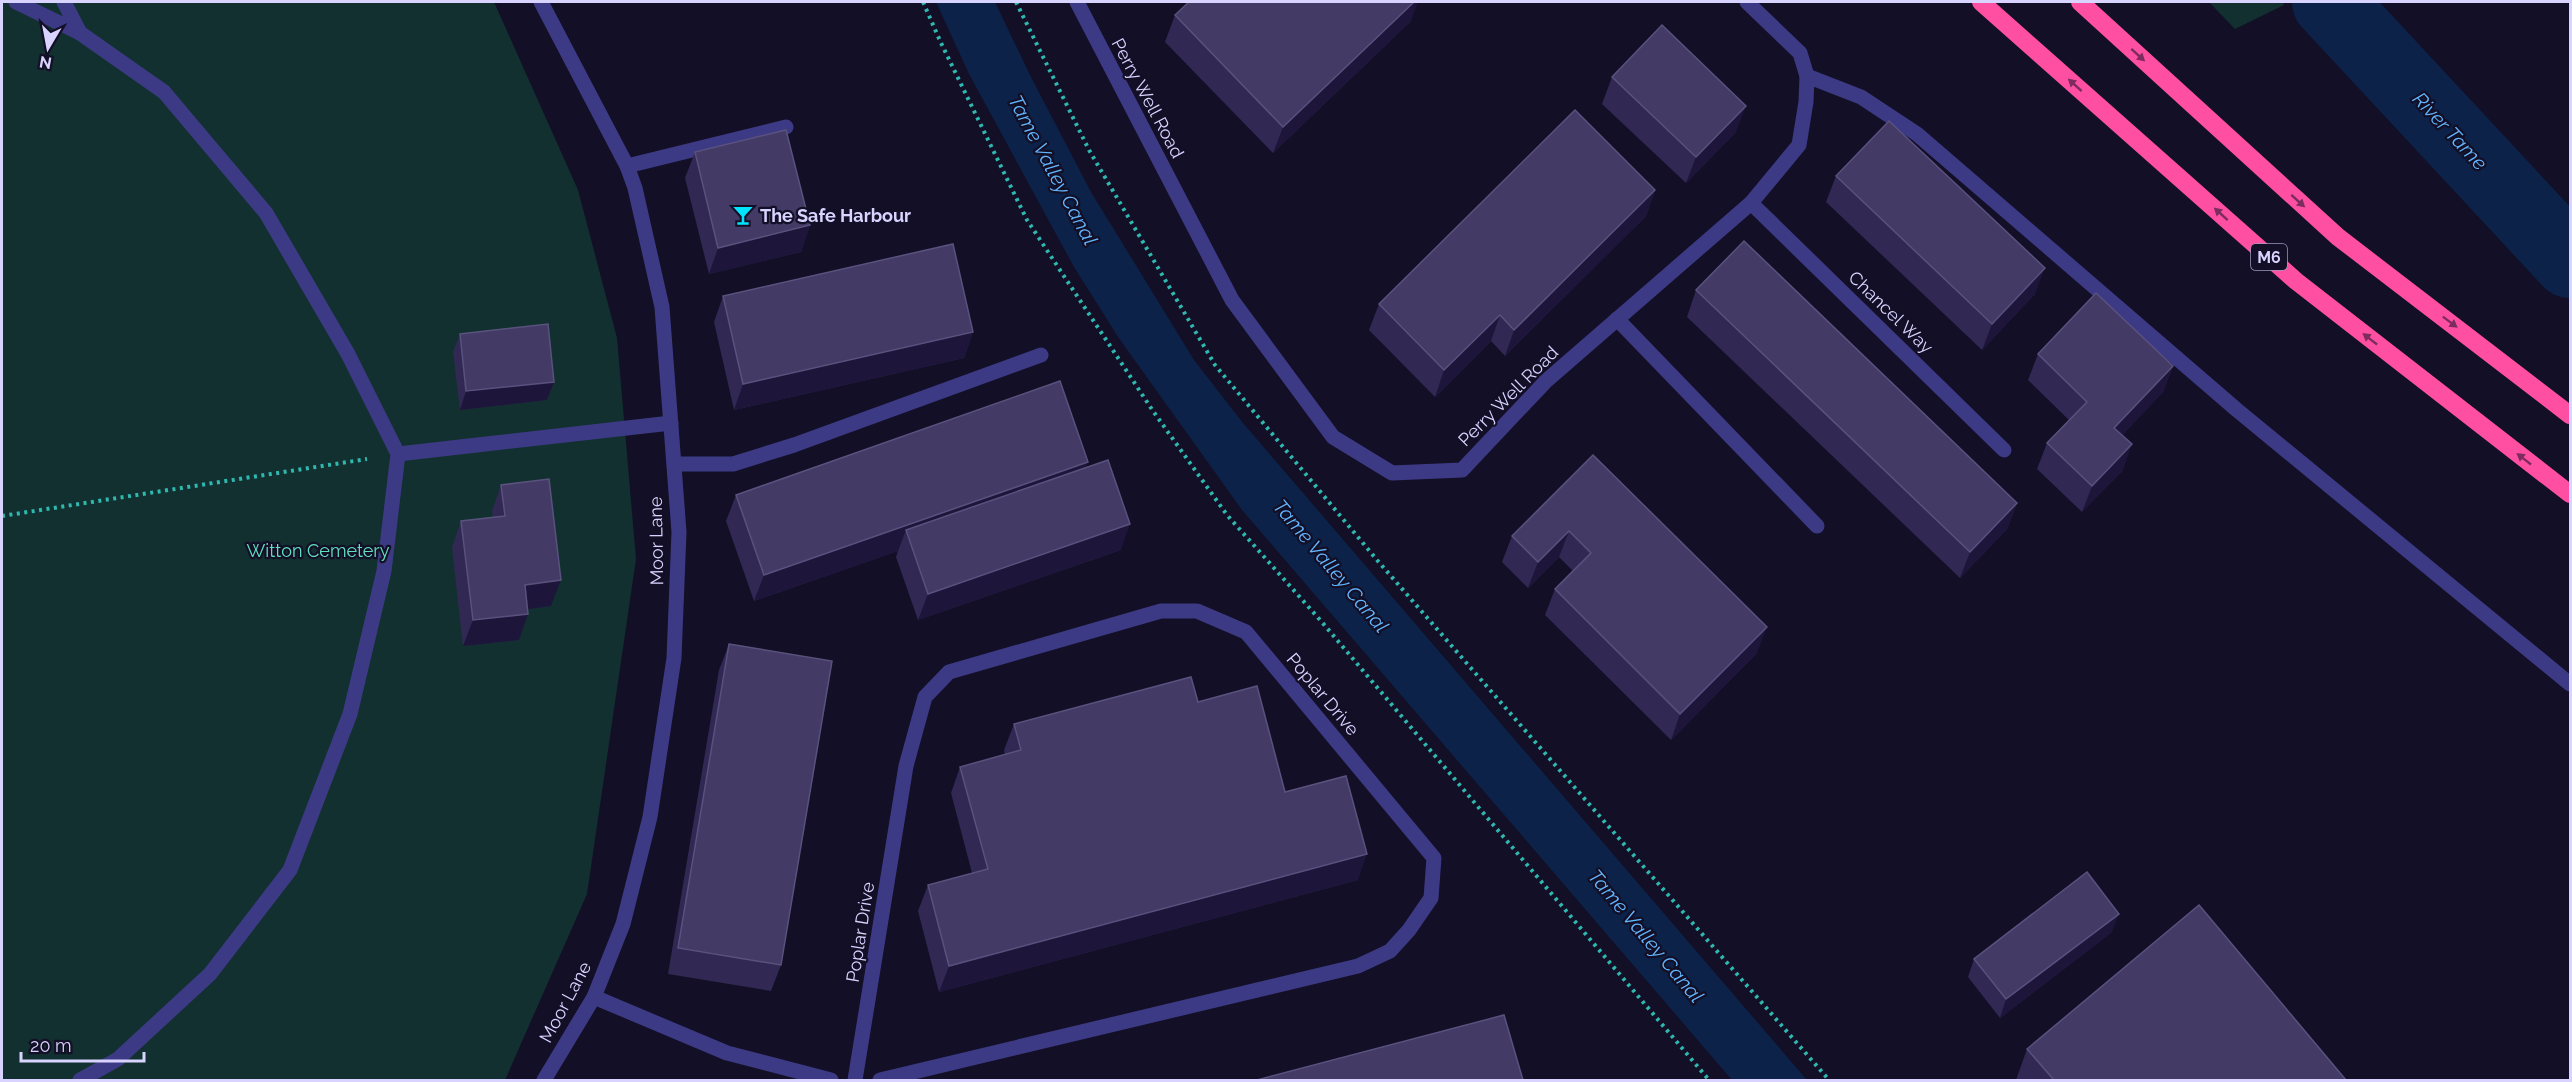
<svg xmlns="http://www.w3.org/2000/svg" width="2572" height="1082" font-family="Raleway,sans-serif">
	<style>
		.green { fill: #12302f }
		.water { fill: #0c2248 }
		.lines { fill: none; stroke-linecap: round; stroke-linejoin: round }
		.river { stroke: #0c2248; stroke-width: 74 }
		.path { stroke: #2fb8b0; stroke-width: 4; stroke-dasharray: 3 4.5; stroke-linecap: butt }
		.service { stroke: #3d3a85; stroke-width: 15 }
		.minor { stroke: #3d3a85; stroke-width: 15 }
		.motorway { stroke: #ff4fa3; stroke-width: 18 }
		.wall { fill: #312854 }
		.shaded-wall { fill: #1d163a }
		.building { fill: #433a66; stroke: #5a527e; stroke-width: 1.5 }
		.oneway { fill: #7d2c5e }
		.labels { text-anchor: middle; dominant-baseline: central; stroke-width: 4.5; stroke-linejoin: round; paint-order: stroke }
		.shield { fill: #130f26; stroke: #9e99be; stroke-width: 1.5 }
		.shield-label { font-size: 16px; font-weight: bold; fill: #d9d4ff }
		.street-label { font-size: 18px; fill: #d9d4ff; stroke: #130f26 }
		.poi-label { font-size: 18px; font-weight: bold; fill: #d9d4ff; stroke: #130f26; text-anchor: start }
		.park-label { font-size: 18px; fill: #5fe0c0; stroke: #130f26 }
		.water-label { font-size: 20px; font-style: italic; fill: #62b6ff; stroke: #130f26 }
	</style>
	<rect width="100%" height="100%" fill="#130f26"/>
	<g class="green">
		<polygon points="2,2 494,2 578,190 617,338 636,559 587,894 505,1080 2,1080"/>
		<polygon points="2209,2 2283,2 2284,5 2235,29"/>
	</g>
	<polygon class="water" points="936,2 995,2 1031,77 1091,192 1194,360 1243,423 1807,1080 1732,1080 1242,510 1118,337 1074,267 969,74"/>
	<g class="lines">
		<polyline class="river" points="2329,2 2570,261"/>
		<g class="path">
			<polyline points="923,2 941,43 1027,220 1153,411 1227,515 1321,621 1709,1080"/>
			<polyline points="1016,2 1089,150 1215,365 1377,560 1829,1080"/>
			<polyline points="2,516 367,459"/>
		</g>
		<g class="service">
			<polyline points="16,2 80,33"/>
			<polyline points="64,2 80,33 164,92 266,213 348,354 398,454 384,571 350,714 290,870 210,974 118,1059 80,1080"/>
			<polyline points="1807,76 1861,97 1917,134 2237,410 2570,684"/>
			<polyline points="627,166 786,127"/>
			<polyline points="1751,203 2004,450"/>
			<polyline points="1617,319 1817,526"/>
			<polyline points="398,454 671,423"/>
			<polyline points="674,464 733,464 794,445 1041,355"/>
			<polyline points="594,997 727,1053 831,1080"/>
			<polyline points="855,1080 906,766 925,697 949,672 1161,611 1197,611 1246,632 1434,858 1431,898 1409,930 1390,951 1358,966 880,1080"/>
		</g>
		<g class="minor">
			<polyline points="541,2 627,166 635,188 662,307 679,532 674,658 650,817 623,924 594,997 544,1080"/>
			<polyline points="1077,2 1232,300 1333,437 1392,473 1462,470 1546,381 1751,203 1799,145 1806,102 1807,76 1800,53 1747,2"/>
		</g>
		<g class="motorway">
			<polyline points="1981,2 2296,281 2570,494"/>
			<polyline points="2080,2 2338,237 2570,415"/>
		</g>
	</g>
	<g class="wall">
		<polygon points="1175,15 1411,21 1273,153 1165,42"/>
		<polygon points="1612,77 1736,132 1686,183 1602,104"/>
		<polygon points="695,152 810,225 801,252 709,274 685,178"/>
		<polygon points="1836,176 2035,294 1982,350 1826,202"/>
		<polygon points="1655,190 1646,216 1505,356 1491,341 1435,397 1369,330 1379,304"/>
		<polygon points="1696,290 2017,503 2007,529 1960,578 1687,317"/>
		<polygon points="723,296 973,332 964,358 734,410 714,322"/>
		<polygon points="460,334 554,382 547,400 460,410 453,352"/>
		<polygon points="2038,354 2173,366 2163,392 2122,435 2123,470 2082,512 2037,469 2047,443 2069,420 2028,380"/>
		<polygon points="1593,455 1757,653 1671,740 1545,615 1555,589 1573,571 1559,557 1528,588 1502,562 1512,536"/>
		<polygon points="1085,468 1121,550 918,620 896,557 898,551 754,601 726,521 736,495"/>
		<polygon points="501,485 551,606 528,609 519,640 463,646 452,547 461,521 493,517 492,511"/>
		<polygon points="729,644 781,965 771,991 668,974 719,670"/>
		<polygon points="1198,702 1285,792 1358,880 939,992 918,911 928,885 972,873 951,793 960,767 1005,755 1004,750 1014,724"/>
		<polygon points="2112,932 2000,1018 1968,977 1974,959"/>
		<polygon points="2027,1049 2346,1080 2016,1080"/>
	</g>
	<g class="shaded-wall">
		<polygon points="1414,2 1418,2 1411,21 1273,153 1283,127"/>
		<polygon points="1746,106 1736,132 1686,183 1696,157"/>
		<polygon points="1655,190 1646,216 1505,356 1514,330"/>
		<polygon points="810,225 801,252 709,274 718,248"/>
		<polygon points="2045,268 2035,294 1982,350 1992,324"/>
		<polygon points="1500,315 1491,341 1435,397 1444,370"/>
		<polygon points="973,332 964,358 734,410 743,384"/>
		<polygon points="2173,366 2163,392 2105,454 2114,428"/>
		<polygon points="554,382 547,400 460,410 466,391"/>
		<polygon points="2132,444 2123,470 2082,512 2092,486"/>
		<polygon points="1088,462 1078,488 906,530 898,551 754,601 764,575"/>
		<polygon points="2017,503 2007,529 1960,578 1970,552"/>
		<polygon points="1130,524 1121,550 918,620 928,594"/>
		<polygon points="1569,531 1559,557 1528,588 1538,562"/>
		<polygon points="561,580 551,606 516,611 525,585"/>
		<polygon points="528,614 519,640 463,646 473,620"/>
		<polygon points="1767,627 1757,653 1671,740 1680,714"/>
		<polygon points="1367,854 1358,880 939,992 949,966"/>
		<polygon points="2119,914 2112,932 2000,1018 2006,999"/>
	</g>
	<g class="building">
		<polygon points="1189,2 1414,2 1283,127 1175,15"/>
		<polygon points="1662,25 1746,106 1696,157 1612,77"/>
		<polygon points="1575,110 1655,190 1514,330 1500,315 1444,370 1379,304"/>
		<polygon points="1889,121 2045,268 1992,324 1836,176"/>
		<polygon points="786,130 810,225 718,248 695,152"/>
		<polygon points="1744,241 2017,503 1970,552 1696,290"/>
		<polygon points="953,244 973,332 743,384 723,296"/>
		<polygon points="2096,293 2173,366 2114,428 2132,444 2092,486 2047,443 2087,402 2038,354"/>
		<polygon points="548,324 554,382 466,391 460,334"/>
		<polygon points="1060,381 1088,462 764,575 736,495"/>
		<polygon points="1593,455 1767,627 1680,714 1555,589 1591,553 1569,531 1538,562 1512,536"/>
		<polygon points="1108,460 1130,524 928,594 906,530"/>
		<polygon points="549,479 561,580 525,585 528,614 473,620 461,521 505,516 501,485"/>
		<polygon points="729,644 832,661 781,965 678,948"/>
		<polygon points="1191,677 1198,702 1257,686 1285,792 1346,776 1367,854 949,966 928,885 988,869 960,767 1021,750 1014,724"/>
		<polygon points="2087,872 2119,914 2006,999 1974,959"/>
		<polygon points="2199,905 2346,1080 2054,1080 2027,1049"/>
		<polygon points="1504,1015 1523,1080 1257,1080"/>
	</g>
	<defs><path id="oneway-solid" d="M-6-.8H1V-3.2L6.5 0L1 3.2V.8H-6Z" transform="scale(1.5)"/></defs>
	<g class="oneway">
		<use href="#oneway-solid" transform="translate(2138 55) rotate(42)"/>
		<use href="#oneway-solid" transform="translate(2075 85) rotate(-138)"/>
		<use href="#oneway-solid" transform="translate(2298 201) rotate(42)"/>
		<use href="#oneway-solid" transform="translate(2221 214) rotate(-138)"/>
		<use href="#oneway-solid" transform="translate(2450 322) rotate(37)"/>
		<use href="#oneway-solid" transform="translate(2370 339) rotate(-142)"/>
		<use href="#oneway-solid" transform="translate(2524 459) rotate(-142)"/>
	</g>
	<defs>
		<g id="bar-bare" transform="scale(1.62)"><path d="M-6-5H6L.8 .8V4.5H3.5V6h-7V4.5H-.8V.8Z" fill="#00e5ff" stroke="#130f26" stroke-width="2.5" paint-order="stroke"/></g>
	</defs>
	<g fill-rule="evenodd">
		<use href="#bar-bare" x="743" y="215"/>
	</g>
	<g class="labels">
		<rect class="shield" x="2251" y="244" width="36" height="26" rx="4.5"/>
		<g class="shield-label">
			<text x="2269" y="257">M6</text>
		</g>
		<g class="street-label">
			<text transform="translate(1148 98) rotate(62)">Perry Well Road</text>
			<text transform="translate(1891 312) rotate(44)">Chancel Way</text>
			<text transform="translate(1508 396) rotate(-45)">Perry Well Road</text>
			<text transform="translate(656 541) rotate(-91)">Moor Lane</text>
			<text transform="translate(1323 694) rotate(50)">Poplar Drive</text>
			<text transform="translate(860 932) rotate(-81)">Poplar Drive</text>
			<text transform="translate(565 1002) rotate(-62)">Moor Lane</text>
		</g>
		<g class="poi-label">
			<text x="760" y="215">The Safe Harbour</text>
		</g>
		<g class="park-label">
			<text x="318" y="550">Witton Cemetery</text>
		</g>
		<g class="water-label">
			<text transform="translate(2450 131) rotate(47)">River Tame</text>
			<text transform="translate(1053 170) rotate(62)">Tame Valley Canal</text>
			<text transform="translate(1331 566) rotate(50)">Tame Valley Canal</text>
			<text transform="translate(1646 936) rotate(50)">Tame Valley Canal</text>
		</g>
	</g>
	<rect width="2572" height="1082" fill="none" stroke="#d9d4ff" stroke-width="6"/>
	<g transform="translate(48 48) rotate(190)" stroke="#130f26" stroke-width="4.5" paint-order="stroke">
	<path d="M0-4.5L10 22L0 15L-10 22Z" fill="#d9d4ff"/>
	<text y="-9" font-size="16" font-weight="bold" text-anchor="middle" fill="#d9d4ff">N</text>
	</g>
	<path d="M21 1052v9h123v-9" fill="none" stroke="#d9d4ff" stroke-width="3"/>
	<text x="30" y="1052" font-size="18" fill="#d9d4ff" stroke="#130f26" stroke-width="4.5" paint-order="stroke">20 m</text>
</svg>
